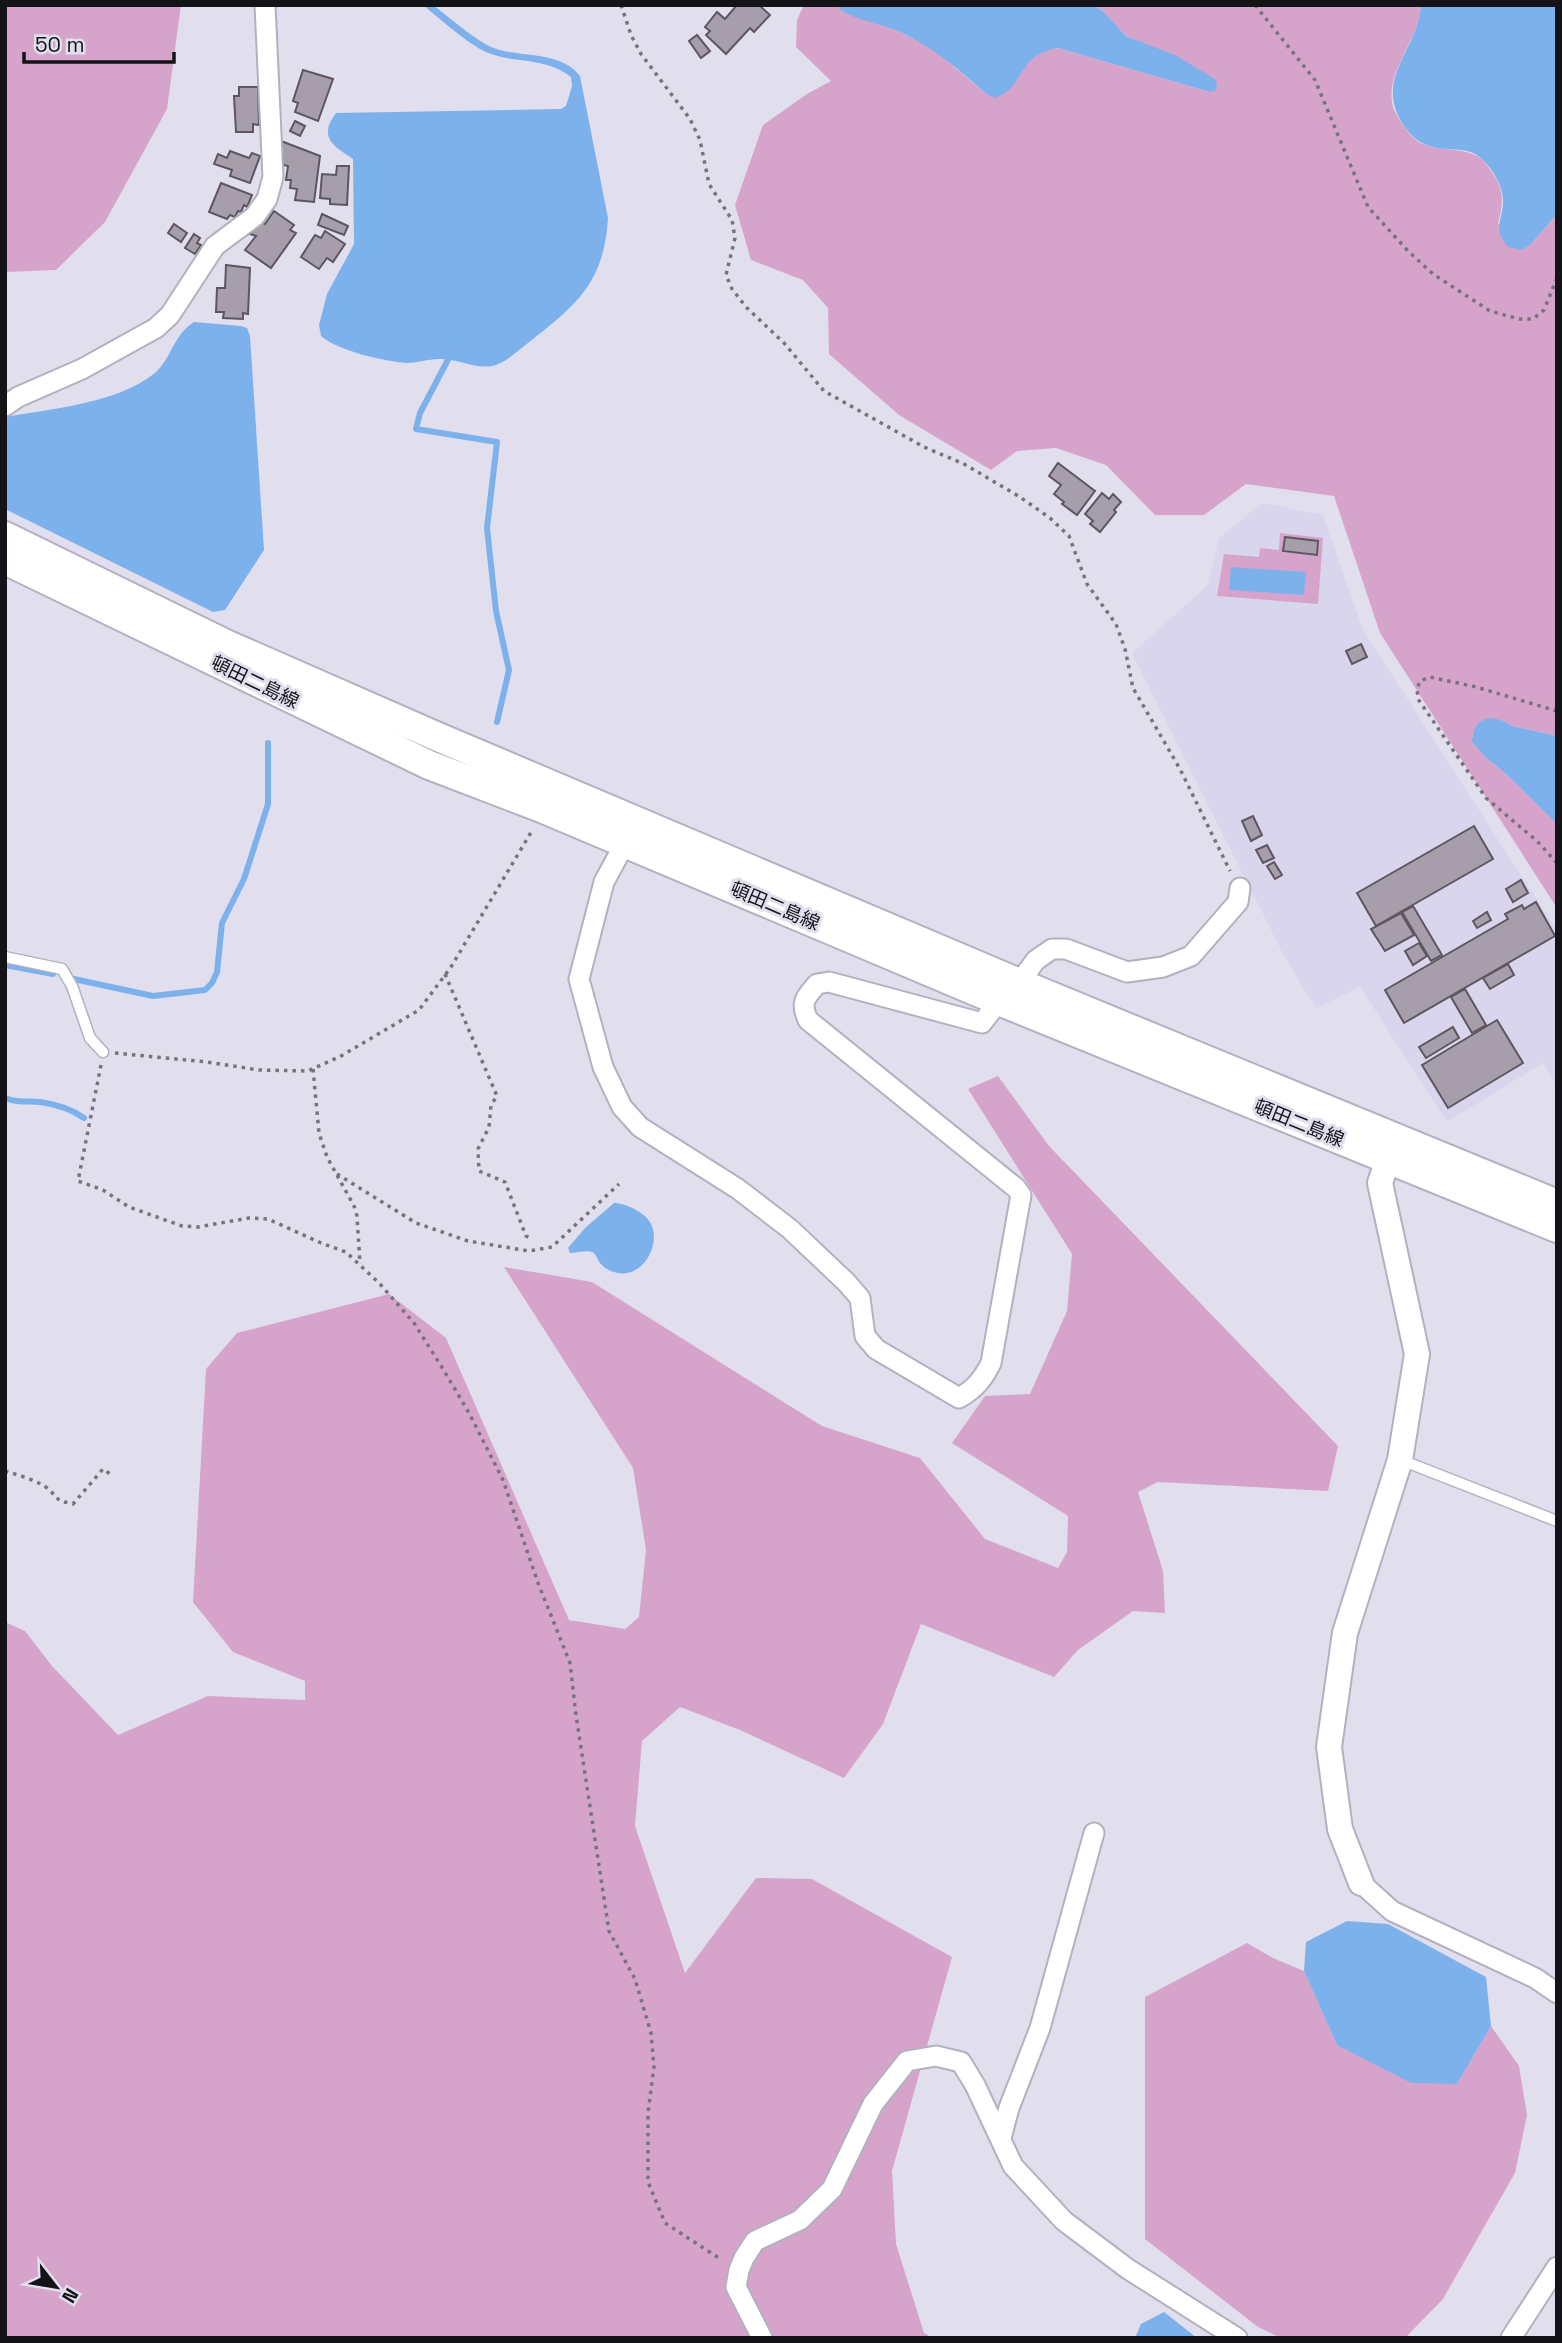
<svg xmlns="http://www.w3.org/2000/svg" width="1562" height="2343" font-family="'Space Grotesk','Noto Sans JP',sans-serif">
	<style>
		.built { fill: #d9d5ec }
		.green { fill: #d6a4ca }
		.water { fill: #7db1ec }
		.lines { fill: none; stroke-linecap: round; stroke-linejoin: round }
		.stream { stroke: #7db1ec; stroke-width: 6 }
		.building { fill: #a79eab; stroke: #5d5561; stroke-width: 2 }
		.service-casing { stroke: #b3b0bf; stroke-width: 13 }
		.minor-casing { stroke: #b3b0bf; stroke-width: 23 }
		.tertiary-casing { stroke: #b3b0bf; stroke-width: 28 }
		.secondary-casing { stroke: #b3b0bf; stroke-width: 32 }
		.path { stroke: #75747d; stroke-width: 3.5; stroke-dasharray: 3.5 5; stroke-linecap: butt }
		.service { stroke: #fff; stroke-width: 10 }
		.minor { stroke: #fff; stroke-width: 19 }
		.tertiary { stroke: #fff; stroke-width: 24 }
		.secondary { stroke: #fff; stroke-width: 28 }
		.labels { text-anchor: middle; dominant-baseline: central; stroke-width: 6; stroke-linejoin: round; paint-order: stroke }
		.street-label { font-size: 19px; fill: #141318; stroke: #e1dfee }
	</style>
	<rect width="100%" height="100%" fill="#e1dfee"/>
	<polygon class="built" points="1262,503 1323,515 1363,630 1557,931 1557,1083 1555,1084 1543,1063 1447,1122 1360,987 1316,1008 1284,956 1132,653 1208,585 1219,538"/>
	<g class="green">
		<polygon points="5,5 181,5 167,109 105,222 56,270 5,272"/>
		<path d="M804,5H839V9L898,31L932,48L985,93L1014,84C1026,63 1033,52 1058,48L1210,92L1147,45L1126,36L1103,11L1092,5H1421C1420,40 1384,71 1393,107C1395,113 1400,120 1404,126C1423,159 1453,142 1479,157C1485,161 1489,168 1493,174C1505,191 1503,204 1498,224L1531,244L1557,214V736L1513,726L1501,720L1473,733L1472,742L1485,757L1505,773L1557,824V908L1380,633L1334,496L1246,484L1204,515H1155L1106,465L1056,448L1017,451L991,470L899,415L829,354L828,308L803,280L751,260L735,205L763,125L807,94L831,81L796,47L797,20Z"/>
		<polygon points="1280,533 1323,538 1318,604 1217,596 1224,554 1259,557 1260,548 1279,550"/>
		<polygon points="998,1076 1049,1146 1338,1446 1328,1491 1158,1482 1138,1492 1163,1571 1165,1613 1133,1611 1078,1650 1054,1677 921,1624 883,1724 844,1778 740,1730 680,1707 642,1741 635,1826 685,1973 756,1878 812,1879 952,1957 892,2171 896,2244 924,2333 933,2338 5,2338 5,1622 25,1631 52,1666 118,1735 208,1696 305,1700 305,1681 233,1652 193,1602 206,1369 237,1333 389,1294 446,1338 569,1620 625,1629 639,1617 646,1550 633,1468 504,1267 592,1282 822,1426 920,1458 985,1539 1058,1568 1067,1552 1068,1516 952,1443 985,1396 1030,1394 1067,1311 1072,1254 968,1089"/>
		<polygon points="1247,1943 1273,1958 1304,1971 1337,2045 1457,2084 1491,2026 1519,2066 1527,2115 1515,2173 1443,2299 1405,2338 1281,2338 1258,2327 1145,2239 1145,1997"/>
	</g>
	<g class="water">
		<path d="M423,5H433C450,18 468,34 487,45C515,60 558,48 580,76L608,218C604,284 576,305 528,343C517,351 505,364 492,366C474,369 457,358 439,359C428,359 417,363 407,363C382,361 339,351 321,336L319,325L327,294L354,244L353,159C335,147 317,138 336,113L561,109L566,106L572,86L571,77C544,56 513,64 486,52C468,44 439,18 423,5Z"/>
		<path d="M839,5H1092L1103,11L1126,36L1177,56L1215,79L1217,84L1216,90L1210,92L1058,48C1016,55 1026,87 995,98L985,93C958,69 933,47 900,32C880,23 857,21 839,9Z"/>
		<path d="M1421,5H1557V214L1531,244L1521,250L1508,247C1492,228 1502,223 1503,203C1504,188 1494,171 1483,160C1461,137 1427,166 1401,121C1375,77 1419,48 1421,5Z"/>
		<path d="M194,322L241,326L247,328L250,336L264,550L225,610L213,612L5,509V417C51,409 118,403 155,373C171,359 174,334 194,322Z"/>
		<polygon points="1231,567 1306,572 1304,595 1229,590"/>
		<path d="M1491,718L1501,720L1513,726L1557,736V824L1505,773L1485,757L1472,742C1473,729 1477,720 1491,718Z"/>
		<path d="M614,1203C626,1203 646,1213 651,1224C660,1242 647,1270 627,1273C620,1275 607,1271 602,1265C597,1261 598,1255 592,1252C586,1250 577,1253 570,1253L568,1248L585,1228Z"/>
		<polygon points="1347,1921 1388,1924 1486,1977 1491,2026 1457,2084 1411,2083 1337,2045 1304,1971 1306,1942"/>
		<polygon points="1164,2312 1197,2338 1135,2338 1141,2324"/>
	</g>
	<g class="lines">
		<g class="stream">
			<polyline points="451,354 420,413 416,429 497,442 487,528 496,611 509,670 497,722"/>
			<polyline points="5,965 53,974"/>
			<polyline points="74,979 153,996 205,990 212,983 217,972 222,923 244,879 268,804 268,743"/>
			<path d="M5,1098C19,1104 26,1100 40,1102C55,1104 71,1109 84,1118"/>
		</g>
	</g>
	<g class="building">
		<polygon points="737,5 759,5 770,15 754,32 750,28 726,54 706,35 710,31 705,27 717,12 725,19"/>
		<polygon points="697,35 710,51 701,58 689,41"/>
		<polygon points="303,70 333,79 318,121 295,112 298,103 293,101"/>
		<polygon points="239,87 258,87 259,125 253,124 253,132 236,132 234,96 239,96"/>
		<polygon points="295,121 305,126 300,136 290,131"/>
		<polygon points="281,141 320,156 314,202 295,200 297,189 290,188 291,180 286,180 288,166 283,165"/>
		<polygon points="230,151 249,158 252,153 260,156 250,183 230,176 232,170 214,164 218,154 227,158"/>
		<polygon points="337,166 349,166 347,205 330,204 330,199 320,198 322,174 336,175"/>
		<polygon points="221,183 252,195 247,207 244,205 241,212 238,211 235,217 230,215 227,219 209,212"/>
		<polygon points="274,211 294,225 290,230 296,233 271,268 245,250 256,236 250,234 259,221 265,224"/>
		<polygon points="322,214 348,226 344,235 318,225"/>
		<polygon points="174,224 187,233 181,242 168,233"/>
		<polygon points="325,231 345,244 333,262 327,258 319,269 301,257 315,235 321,238"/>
		<polygon points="194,234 200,238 197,243 201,245 195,254 185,248"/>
		<polygon points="226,265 250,268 248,314 243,313 243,319 223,318 224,312 216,312 217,288 225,288"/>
		<polygon points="1058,463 1095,491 1077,515 1062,504 1064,502 1054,494 1061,485 1049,476"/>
		<polygon points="1102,493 1109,499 1113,494 1121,502 1114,510 1116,512 1100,532 1090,524 1093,521 1085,514"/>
		<polygon points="1285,537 1318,541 1317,555 1283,551"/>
		<polygon points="1361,644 1367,657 1352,664 1346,651"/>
		<polygon points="1253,816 1262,835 1251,841 1242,821"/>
		<polygon points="1474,826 1493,859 1376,926 1357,893"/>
		<polygon points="1267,845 1274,858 1263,863 1256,850"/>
		<polygon points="1274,862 1282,875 1275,879 1267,866"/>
		<polygon points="1521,880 1528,893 1513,902 1506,889"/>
		<polygon points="1536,902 1555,936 1404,1023 1385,990 1508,919 1505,914 1522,905 1524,909"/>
		<polygon points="1413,906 1442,955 1431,961 1402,912"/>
		<polygon points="1487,912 1491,920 1477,928 1473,921"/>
		<polygon points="1401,913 1414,935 1385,951 1371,929"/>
		<polygon points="1419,943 1427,956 1413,965 1405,951"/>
		<polygon points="1508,964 1514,975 1490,989 1483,978"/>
		<polygon points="1465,989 1486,1025 1472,1033 1451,997"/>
		<polygon points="1497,1020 1523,1063 1448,1108 1422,1065"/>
		<polygon points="1453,1027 1459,1038 1426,1058 1419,1047"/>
	</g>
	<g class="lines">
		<g class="service-casing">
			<g id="service">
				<polyline points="5,957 62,969 72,986 90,1038 103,1052"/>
				<polyline points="1401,1460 1557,1521"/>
			</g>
		</g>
		<g class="minor-casing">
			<g id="minor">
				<polyline points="5,406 18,397 82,369 156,328 170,315 215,246 255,216 267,199 273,177 265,5"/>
				<path d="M625,843L604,882L579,979L603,1067L622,1107L640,1127L738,1189L790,1229L846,1282L860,1298L865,1336L876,1349L959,1398C975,1389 983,1379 991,1363L1021,1195L1016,1188L808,1020C800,1002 805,998 817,984L829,982L982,1023L999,1001L1019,983L1036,960L1052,949H1066L1127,972L1163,967L1191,956L1238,902L1240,888"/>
				<polyline points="1361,1883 1392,1911 1535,1978 1557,1993"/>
				<polyline points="1001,2138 1009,2108 1040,2028 1094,1833"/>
				<polyline points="762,2338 736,2287 739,2270 744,2258 755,2241 800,2220 832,2189 873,2104 907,2061 936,2056 961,2062 975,2085 1013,2166 1064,2221 1128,2269 1237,2338"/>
				<polyline points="1511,2338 1557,2267"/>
			</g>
		</g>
		<g class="tertiary-casing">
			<polyline id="tertiary" points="1361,1883 1340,1829 1329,1747 1345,1633 1400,1460 1417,1354 1380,1183 1394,1141"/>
		</g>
		<g class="secondary-casing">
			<g id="secondary">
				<polyline points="5,536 228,645 438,737 1019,983 1557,1204"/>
				<polyline points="5,560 429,765 544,809 999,1001 1557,1228"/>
			</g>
		</g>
		<g class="path">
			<polyline points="621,5 631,35 641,54 690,119 700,140 709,184 732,220 735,238 726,275 732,289 746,307 784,343 824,391 924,447 964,464 1020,497 1050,518 1069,536 1087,584 1116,624 1125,649 1133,688 1180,769 1230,871"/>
			<polyline points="1255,5 1315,80 1368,207 1408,251 1433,274 1490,311 1519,319 1533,319 1544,310 1557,278"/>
			<polyline points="1557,711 1476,687 1430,677 1420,681 1417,689 1418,699 1486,798 1537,841 1557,863"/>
			<polyline points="445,974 497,1096 491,1105 489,1127 478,1149 479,1171 505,1182 526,1236 533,1239"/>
			<polyline points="115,1053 207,1062 259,1070 308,1071 341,1056 419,1010 451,967 533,829"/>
			<polyline points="101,1065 78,1181 103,1190 129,1207 182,1226 198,1227 249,1218 268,1219 321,1243 346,1252 380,1284 414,1323 443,1369 469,1413 503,1480 538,1583 570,1663 576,1715 609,1931 635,1979 651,2033 654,2067 648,2113 648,2182 665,2223 722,2260"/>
			<polyline points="313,1069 319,1133 327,1157 354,1206 357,1216 360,1264"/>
			<polyline points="337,1174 416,1223 468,1241 529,1251 552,1247 619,1184"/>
			<path d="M5,1471C18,1475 33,1479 44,1486C59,1495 49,1499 73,1504L103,1469L113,1476"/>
		</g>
		<use href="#service" class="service"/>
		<use href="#minor" class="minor"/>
		<use href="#tertiary" class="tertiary"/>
		<use href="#secondary" class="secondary"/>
	</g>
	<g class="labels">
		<g class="street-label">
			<text transform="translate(255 682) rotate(26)">頓田二島線</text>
			<text transform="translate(775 906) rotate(23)">頓田二島線</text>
			<text transform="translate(1299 1123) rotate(22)">頓田二島線</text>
		</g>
	</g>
	<rect width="1562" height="2343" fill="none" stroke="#141318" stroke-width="14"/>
	<g transform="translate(56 2287) rotate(121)" stroke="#e1dfee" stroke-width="5" paint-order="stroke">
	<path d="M0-5L12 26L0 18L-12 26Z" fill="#141318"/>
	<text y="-10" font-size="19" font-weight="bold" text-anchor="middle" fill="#141318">N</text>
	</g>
	<path d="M24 52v10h150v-10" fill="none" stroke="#141318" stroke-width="3.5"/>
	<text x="35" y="52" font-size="21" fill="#141318" stroke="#e1dfee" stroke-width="5" paint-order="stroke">50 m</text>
</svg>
